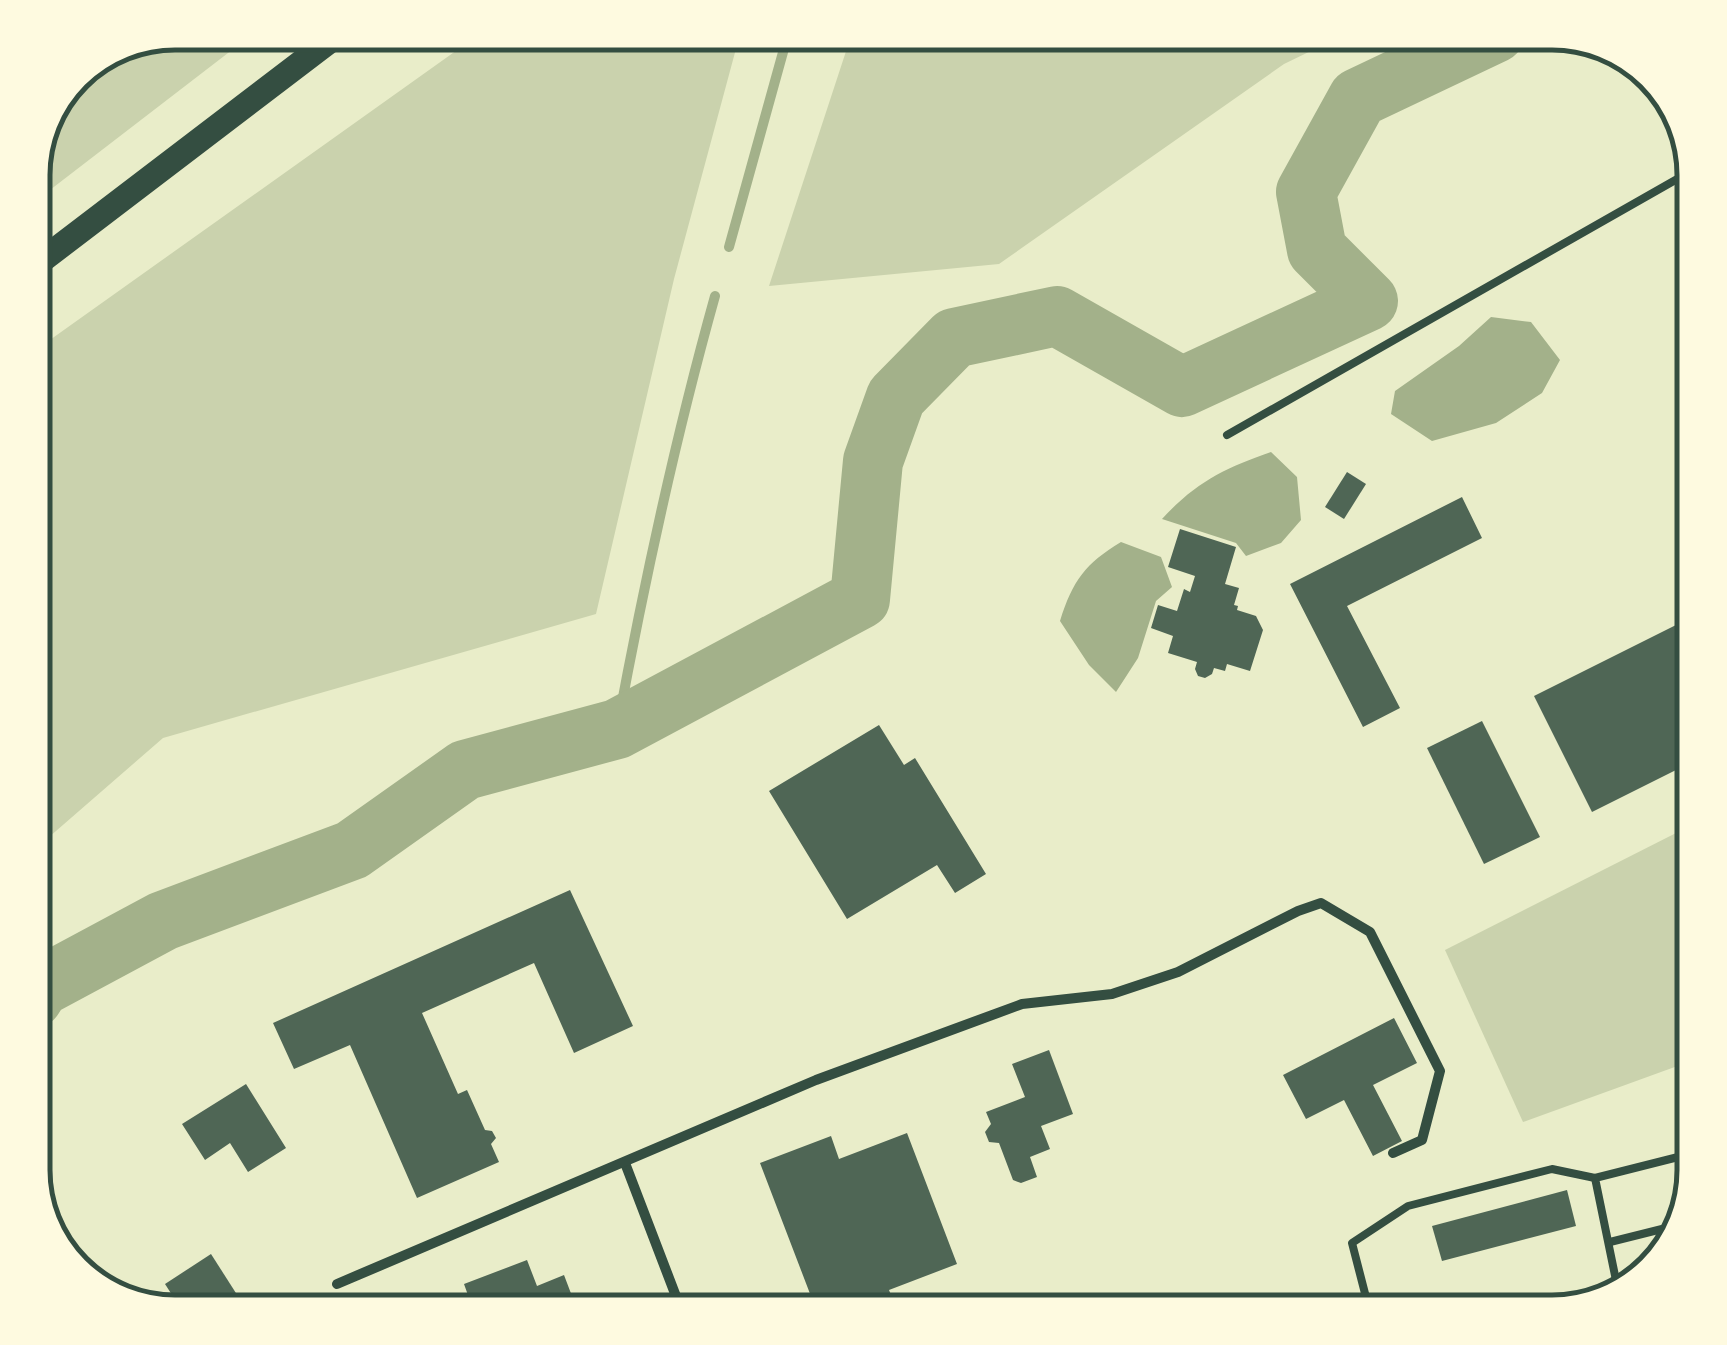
<svg xmlns="http://www.w3.org/2000/svg" width="1727" height="1345" font-family="Rubik,sans-serif">
	<style>
		.green { fill: #cad2ad }
		.water { fill: #a3b18a }
		.lines { fill: none; stroke-linecap: round; stroke-linejoin: round }
		.stream { stroke: #a3b18a; stroke-width: 10 }
		.river { stroke: #a3b18a; stroke-width: 60 }
		.building { fill: #4f6655 }
		.service { stroke: #344e41; stroke-width: 8 }
		.minor { stroke: #344e41; stroke-width: 10 }
		.trunk { stroke: #344e41; stroke-width: 25 }
		.rim { fill: none; stroke: #344e41; stroke-width: 5 }
	</style>
	<rect width="100%" height="100%" fill="#e9edc9"/>
	<g class="green">
		<polygon points="175,33 254,33 33,203 33,165 80,68"/>
		<polygon points="481,33 746,33 737,45 674,279 596,614 163,738 33,851 33,352"/>
		<polygon points="852,33 1348,33 1284,64 999,264 769,286"/>
		<polygon points="1680,831 1694,863 1694,1060 1523,1122 1445,950"/>
	</g>
	<g class="water">
		<polygon points="1491,317 1531,322 1560,360 1542,393 1496,423 1432,441 1391,414 1395,391 1459,346"/>
		<path d="M1271,452L1297,477L1301,520L1281,543L1246,556L1236,543L1162,519C1196,482 1225,468 1271,452Z"/>
		<path d="M1121,542L1161,557L1172,587L1156,601L1138,658L1116,692L1089,665L1060,621C1073,580 1085,564 1121,542Z"/>
	</g>
	<g class="lines">
		<g class="stream">
			<polyline points="729,247 785,45 793,33"/>
			<path d="M617,729C644,583 675,439 715,296"/>
		</g>
		<polyline class="river" points="33,998 40,987 163,921 352,850 465,770 617,729 860,599 873,461 896,397 954,338 1057,316 1182,387 1368,301 1317,250 1306,192 1358,98 1495,33"/>
	</g>
	<g class="building">
		<polygon points="1347,472 1366,484 1344,519 1325,507"/>
		<polygon points="1462,497 1482,538 1347,606 1400,708 1363,727 1290,584"/>
		<polygon points="1180,529 1236,547 1225,584 1239,588 1234,605 1238,606 1237,610 1256,616 1263,630 1250,671 1227,664 1225,671 1214,668 1212,674 1205,678 1198,676 1195,669 1197,662 1168,653 1173,636 1151,628 1158,605 1177,611 1184,589 1190,592 1195,576 1168,567"/>
		<polygon points="1694,616 1694,761 1592,812 1534,696"/>
		<polygon points="1482,721 1540,837 1484,864 1427,748"/>
		<polygon points="879,725 904,765 915,758 986,874 955,893 937,865 847,919 769,791"/>
		<polygon points="570,890 633,1026 574,1053 534,963 422,1013 458,1094 467,1090 485,1130 492,1131 496,1138 491,1144 499,1162 417,1198 350,1045 294,1069 273,1023"/>
		<polygon points="1394,1018 1417,1063 1373,1085 1402,1141 1373,1156 1344,1100 1306,1119 1283,1075"/>
		<polygon points="1049,1050 1073,1114 1041,1126 1050,1149 1030,1157 1037,1177 1021,1183 1013,1180 999,1143 989,1142 985,1132 991,1124 986,1112 1025,1097 1012,1064"/>
		<polygon points="246,1084 286,1148 248,1172 230,1143 205,1160 182,1124"/>
		<polygon points="907,1133 957,1264 889,1290 898,1312 817,1312 760,1163 831,1136 839,1159"/>
		<polygon points="1567,1190 1576,1226 1442,1261 1432,1226"/>
		<polygon points="211,1254 234,1290 248,1312 183,1312 165,1284"/>
		<polygon points="527,1260 537,1286 564,1275 578,1312 474,1312 464,1284"/>
	</g>
	<g class="lines">
		<g class="service">
			<polyline points="1227,435 1693,170"/>
			<polyline points="1610,1242 1674,1226"/>
			<polyline points="1619,1295 1595,1178 1694,1153"/>
			<polyline points="1368,1305 1352,1243 1408,1206 1552,1169 1595,1178"/>
		</g>
		<g class="minor">
			<polyline points="625,1163 682,1312"/>
			<polyline points="337,1284 816,1080 1022,1004 1112,994 1178,972 1298,911 1321,903 1370,932 1440,1071 1422,1140 1393,1153"/>
		</g>
		<polyline class="trunk" points="33,267 340,33"/>
	</g>
	<path d="M0 0H1727V1345H0ZM175 50H1552A125 125 0 0 1 1677 175V1170A125 125 0 0 1 1552 1295H175A125 125 0 0 1 50 1170V175A125 125 0 0 1 175 50Z" fill="#fefae0" fill-rule="evenodd"/>
	<path class="rim" d="M175 50H1552A125 125 0 0 1 1677 175V1170A125 125 0 0 1 1552 1295H175A125 125 0 0 1 50 1170V175A125 125 0 0 1 175 50Z"/>
</svg>
